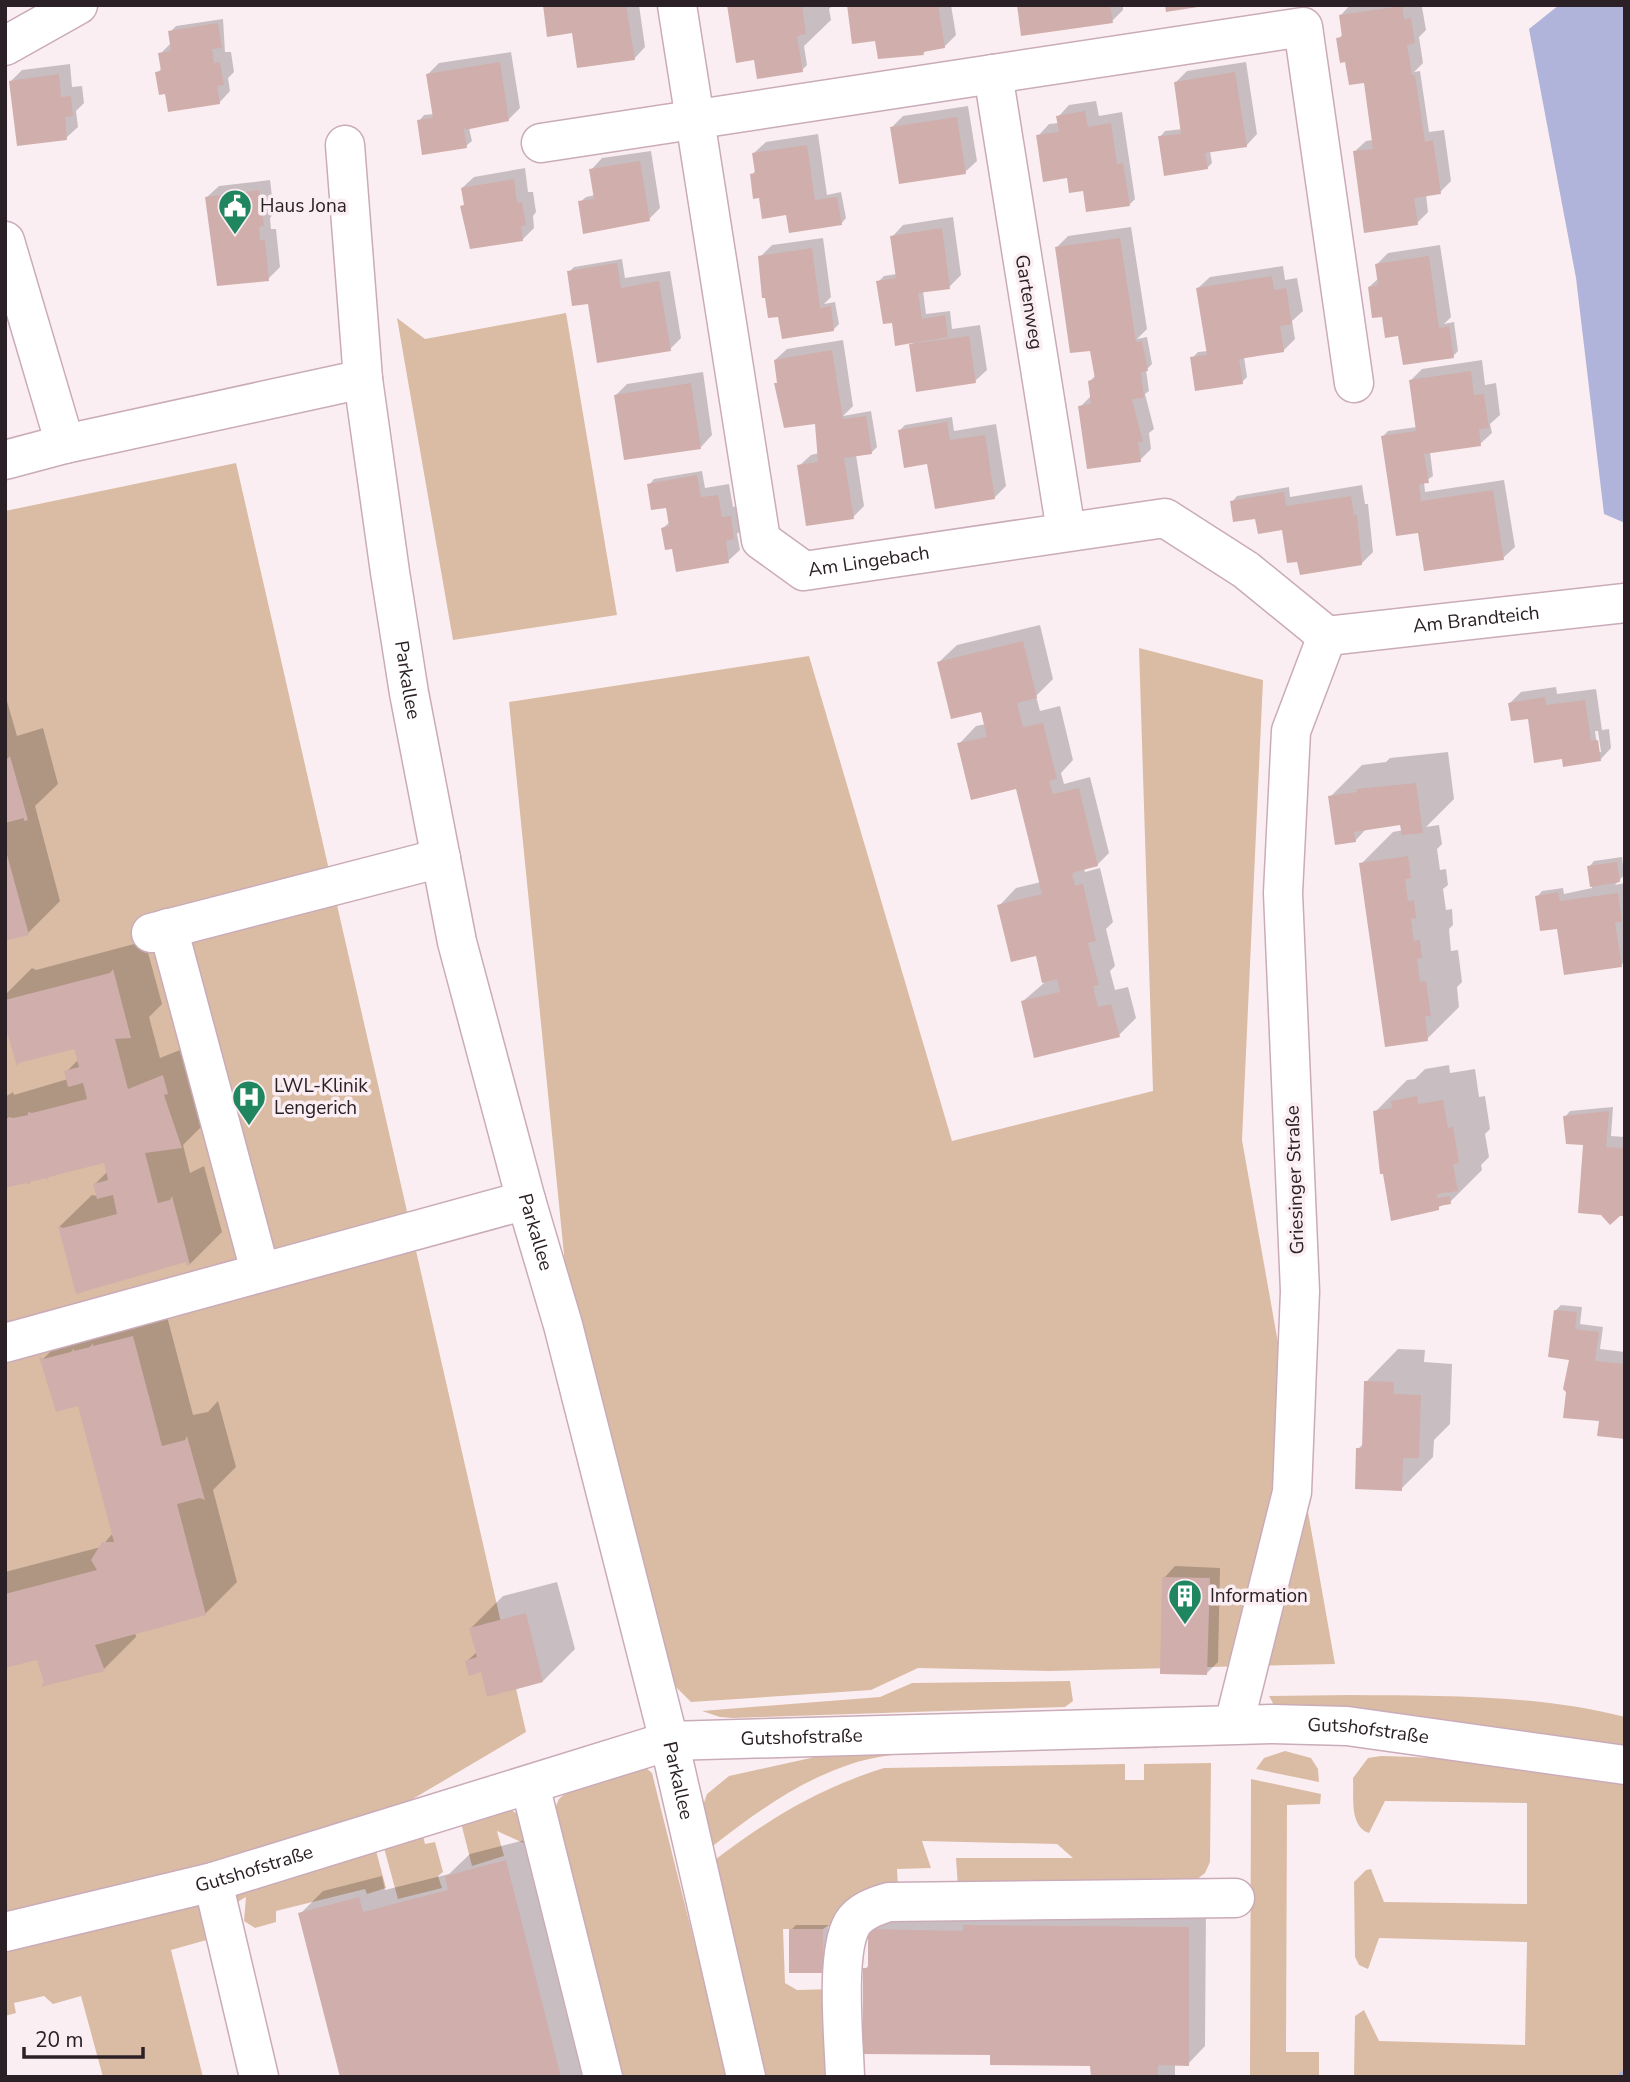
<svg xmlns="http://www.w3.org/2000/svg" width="1630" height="2082" font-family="'Nunito Sans',sans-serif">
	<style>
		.green { fill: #dabca4 }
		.water { fill: #b1b4da }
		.shadow { fill: #0003; fill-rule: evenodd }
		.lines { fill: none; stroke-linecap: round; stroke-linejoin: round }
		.stream { stroke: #b1b4da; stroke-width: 12 }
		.building { fill: #d0aeab }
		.minor-casing { stroke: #caabb9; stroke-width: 41 }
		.minor { stroke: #fff; stroke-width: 38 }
		.labels { text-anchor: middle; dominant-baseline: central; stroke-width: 7; stroke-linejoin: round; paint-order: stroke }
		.poi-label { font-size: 19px; fill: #2b2025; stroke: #fbeef3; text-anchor: start }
		.street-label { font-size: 19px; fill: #2b2025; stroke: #fbeef3 }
	</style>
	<rect width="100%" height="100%" fill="#fbeef3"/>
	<g class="green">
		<polygon points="566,313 617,615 453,640 397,318 425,339"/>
		<polygon points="236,463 526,1732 291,1871 375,1847 386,1888 367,1894 365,1889 276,1911 276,1922 255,1928 244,1921 246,1897 210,1918 210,1939 171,1950 203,2077 103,2077 81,1996 53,2004 44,1996 14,2003 16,2013 5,2016 5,511"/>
		<polygon points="1139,648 1263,680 1242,1140 1335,1664 1050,1671 918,1668 871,1690 691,1702 675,1686 593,1372 568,1295 509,702 809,656 952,1141 1153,1091"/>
		<polygon points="1070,1681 1073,1701 1065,1707 733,1718 720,1717 702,1711 880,1697 912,1683"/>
		<path d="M1350,1695C1441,1696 1536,1694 1625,1717V1746L1476,1725L1276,1709L1269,1696Z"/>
		<path d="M1160,1737L1158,1748C1103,1749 1048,1750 992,1751C942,1752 887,1749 840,1768C791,1786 749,1818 709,1849L702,1808L707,1794L729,1776L838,1752Z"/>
		<polygon points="1285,1751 1311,1758 1318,1769 1319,1782 1256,1769 1264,1758"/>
		<path d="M1381,1756C1463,1757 1545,1770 1625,1783V2077H1354L1355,2016L1364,2010L1379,2041L1525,2045L1527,1942L1379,1938L1368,1969L1359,1965L1355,1957L1354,1882L1366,1870L1371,1869L1384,1902L1527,1904V1803L1385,1801L1369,1833C1349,1826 1354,1797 1353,1778L1368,1758Z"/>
		<path d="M1211,1763L1210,1862L1205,1873L1191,1884L958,1887L956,1858H1073L1057,1844L922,1841L931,1868L897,1869L898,1888L835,1931L827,1926L823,1929H783L785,1983L797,1990L835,1989V2077H766L712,1862C769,1819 815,1790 884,1768L1125,1764V1780H1144V1764Z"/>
		<polygon points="645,1767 652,1773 728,2077 615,2077 552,1815 559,1799 567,1792"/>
		<polygon points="1251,1779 1321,1794 1320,1804 1287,1805 1286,2052 1319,2052 1319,2077 1250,2077"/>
		<polygon points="506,1807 523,1817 532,1847 497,1831 504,1856 472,1866 460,1819"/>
		<polygon points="422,1831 425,1844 435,1842 443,1872 438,1876 442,1888 398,1899 384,1848 389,1848 387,1841"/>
	</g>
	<polygon class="water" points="1559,5 1625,5 1625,523 1604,514 1576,278 1529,29"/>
	<g class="shadow">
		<polygon points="545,5 639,5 645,47 634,59 573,31"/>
		<polygon points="729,5 833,5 829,9 831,20 804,46 807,65 802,70 756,58"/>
		<polygon points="848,5 951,5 956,35 944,47 927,49 923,54 877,39"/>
		<polygon points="1018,5 1123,5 1123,10 1112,21"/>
		<polygon points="1350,5 1422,7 1426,30 1419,37 1423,63 1414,72 1420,71 1429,132 1444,130 1451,181 1440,192 1426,194 1428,212 1417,223 1354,152 1366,141 1373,140 1365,81 1347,60 1338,39 1343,34 1341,15"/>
		<polygon points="223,19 225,52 231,52 234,72 228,78 230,91 219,103 166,92 157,73 162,68 160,54 172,42 170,32 176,26"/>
		<polygon points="511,52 520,108 509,119 469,128 472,141 466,146 419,121 424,115 434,114 428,74 439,63"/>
		<polygon points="1246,62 1257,134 1246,146 1210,151 1212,163 1207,168 1160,137 1165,131 1183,129 1176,82 1187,71"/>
		<polygon points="70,64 72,87 82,86 84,103 76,111 78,127 66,138 11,81 22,70"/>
		<polygon points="1096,101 1099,116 1122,112 1135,199 1130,204 1085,192 1038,136 1049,124 1059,123 1058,117 1069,105"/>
		<polygon points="968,106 977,161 965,172 892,127 903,116"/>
		<polygon points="818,134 827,195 841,192 846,218 841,224 787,213 752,175 756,170 754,153 766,142"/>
		<polygon points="651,151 660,208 649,219 580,202 586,197 595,195 591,170 602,158"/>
		<polygon points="525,168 528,192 533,192 536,212 533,216 534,228 522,240 462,207 465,203 462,188 474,177"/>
		<polygon points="270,180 274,213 270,218 271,229 276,229 280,267 268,279 207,197 219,186"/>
		<polygon points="953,217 961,275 949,287 923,291 926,314 950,311 952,329 980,325 987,370 975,381 911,345 916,341 893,321 878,282 884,276 897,274 892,237 903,225"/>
		<polygon points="1131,227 1147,329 1137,339 1147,337 1152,364 1146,370 1149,391 1145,394 1154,429 1149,433 1151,449 1140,460 1080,407 1092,395 1090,381 1096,375 1091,351 1056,248 1068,236"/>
		<polygon points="823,238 831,297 824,304 835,302 839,324 833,330 779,315 760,257 772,245"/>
		<polygon points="1440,245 1451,317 1444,324 1454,322 1458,351 1453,356 1400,334 1383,315 1369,287 1379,278 1377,264 1388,253"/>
		<polygon points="622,259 625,278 670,271 681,338 670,349 569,272 574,267"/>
		<polygon points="1283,266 1285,280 1297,278 1303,311 1292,321 1295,339 1283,351 1244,357 1247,377 1242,382 1192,358 1198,352 1208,351 1198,288 1210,277"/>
		<polygon points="843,340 853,406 843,416 871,411 877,447 872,452 856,455 864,506 853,517 799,466 811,455 819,453 817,424 779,381 775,360 787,349"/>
		<polygon points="1482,360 1485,385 1496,383 1500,415 1490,424 1492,433 1480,444 1430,452 1433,476 1424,482 1425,492 1504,480 1515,547 1503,558 1420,529 1383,436 1388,431 1417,427 1411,380 1422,369"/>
		<polygon points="703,372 712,435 701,447 616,395 627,384"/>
		<polygon points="952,417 954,431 996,424 1006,486 994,498 900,430 905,425"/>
		<polygon points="702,471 705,488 729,484 733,507 742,505 745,526 737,534 740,550 728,561 674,547 663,528 670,522 667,504 649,485 654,479"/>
		<polygon points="1362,485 1365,504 1368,504 1373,552 1361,564 1232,502 1237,496 1289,487 1290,497"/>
		<polygon points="1040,625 1053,679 1036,696 1040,711 1060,706 1073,760 1061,773 1064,784 1090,777 1109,853 1097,865 1084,868 1085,872 1100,868 1113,922 1106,929 1115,966 1110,971 1115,990 1128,987 1136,1018 1119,1035 1022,1002 1044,983 1037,954 999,906 1016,888 1041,882 1018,790 959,744 976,726 986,724 982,710 939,662 957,645"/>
		<path d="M1556,687L1557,694L1596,689L1602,730L1609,729L1611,748L1600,760L1564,757L1530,717L1510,703L1521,692ZM1595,731H1598L1601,752H1598Z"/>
		<polygon points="5,694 17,736 43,728 58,784 35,806 60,901 28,933 5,939"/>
		<polygon points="1448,752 1454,799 1426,827 1439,825 1442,844 1437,849 1440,870 1446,869 1448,885 1443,889 1446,910 1452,909 1453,925 1449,929 1451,951 1458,950 1462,982 1457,987 1459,1007 1427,1039 1361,864 1393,832 1403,830 1402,824 1367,828 1355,841 1330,797 1362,765 1386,762 1390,758"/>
		<polygon points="1622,857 1624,875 1615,885 1625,883 1625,961 1621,965 1559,925 1537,897 1542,891 1563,888 1564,894 1592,888 1589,867 1594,861"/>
		<polygon points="144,938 162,1004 149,1017 160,1058 195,1044 213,1115 183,1145 190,1173 204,1166 222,1232 190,1264 187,1260 77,1289 60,1226 92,1195 98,1196 95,1184 108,1171 105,1161 5,1187 5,1097 13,1092 14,1095 68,1079 66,1072 79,1059 75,1047 5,1018 5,995 32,968 36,970 138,943"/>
		<polygon points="1449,1065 1450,1073 1475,1069 1479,1097 1485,1096 1490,1129 1485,1134 1489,1157 1481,1165 1482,1170 1450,1202 1425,1213 1392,1219 1375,1112 1407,1080 1415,1079 1425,1069"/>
		<polygon points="1613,1107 1611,1136 1625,1137 1625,1215 1585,1144 1565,1117 1570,1111"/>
		<polygon points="164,1305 193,1415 208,1412 218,1401 236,1467 213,1490 237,1582 205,1614 135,1632 136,1637 104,1669 43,1685 45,1681 39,1658 5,1666 5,1572 101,1547 113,1533 80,1404 42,1360 74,1328"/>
		<polygon points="1561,1305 1582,1307 1580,1324 1603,1327 1600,1349 1625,1352 1625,1437 1601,1420 1572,1357 1556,1310"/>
		<polygon points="1398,1349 1425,1350 1424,1362 1452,1364 1450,1424 1434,1440 1433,1457 1401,1489 1358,1449 1364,1443 1366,1382"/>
		<polygon points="1175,1566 1220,1568 1218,1662 1207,1673 1164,1578"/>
		<polygon points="557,1582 575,1649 543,1681 482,1670 467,1661 477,1652 471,1628 503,1596"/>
		<polygon points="529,1839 589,2077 341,2077 300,1914 323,1891 382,1876 385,1890 449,1874 470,1854"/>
		<polygon points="1206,1910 1205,2046 1188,2064 1175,2064 1175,2077 1092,2077 1092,2064 992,2053 865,1969 870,1964 870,1930 888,1913"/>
		<polygon points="796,1925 828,1925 828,1966 822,1971 791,1930"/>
	</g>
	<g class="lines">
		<polyline class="stream" points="1624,2077 1625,2076"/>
	</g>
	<g class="building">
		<polygon points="543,5 626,5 635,60 577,68 572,33 547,37"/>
		<polygon points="727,5 802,5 806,34 797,36 803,72 757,79 754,60 736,63"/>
		<polygon points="847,5 938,5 945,48 923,52 924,55 878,59 875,41 852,44"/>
		<polygon points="1017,5 1110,5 1113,23 1021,36"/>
		<polygon points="1165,5 1198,5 1198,7 1166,12"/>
		<polygon points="1402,6 1404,19 1411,18 1415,43 1407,45 1412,75 1415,75 1425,142 1433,140 1441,194 1414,198 1418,225 1364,233 1353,151 1373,149 1364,83 1349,85 1345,62 1340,63 1336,38 1342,37 1339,15"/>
		<polygon points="218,23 222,48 212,49 214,63 220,62 224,85 217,86 220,104 168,112 165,94 159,95 155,72 161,71 158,53 171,51 168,31"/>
		<polygon points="500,62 509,121 465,130 463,124 467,148 422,155 417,120 433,118 426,74"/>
		<polygon points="1235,72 1247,147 1205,153 1208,169 1164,176 1158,136 1181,134 1174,82"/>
		<polygon points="59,74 61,97 71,96 73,116 65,117 67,140 17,146 9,81"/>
		<polygon points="1085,111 1088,127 1111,123 1117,164 1123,163 1130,206 1086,212 1083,191 1069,193 1067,178 1043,182 1036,135 1059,132 1056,116"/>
		<polygon points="957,117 966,174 899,184 890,127"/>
		<polygon points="807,145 815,200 837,197 842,225 789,233 786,215 762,219 759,198 753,199 750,174 755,173 752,153"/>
		<polygon points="640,161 650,221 583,234 578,201 594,199 589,169"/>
		<polygon points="514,179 517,203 522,202 526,225 521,226 523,241 470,249 460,206 464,205 461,188"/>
		<polygon points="259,190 264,226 259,227 260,240 265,240 269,281 217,286 205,197"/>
		<polygon points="942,228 950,289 918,293 922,319 945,315 948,337 895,346 892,323 883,324 876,281 896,278 890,236"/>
		<polygon points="1120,238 1136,342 1142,341 1148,371 1141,372 1144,398 1132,399 1143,442 1138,442 1141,462 1087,469 1078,406 1091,404 1088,381 1095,379 1090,351 1070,353 1055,247"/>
		<polygon points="812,248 820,308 831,306 834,331 782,339 778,317 768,318 765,298 762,298 758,256"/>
		<polygon points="1429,256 1439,328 1449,326 1454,358 1403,365 1398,336 1385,338 1382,317 1372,318 1368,287 1378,285 1375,264"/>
		<polygon points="617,263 621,288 659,281 671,351 597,363 588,304 572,306 567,271"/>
		<polygon points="1272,276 1274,290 1286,288 1292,324 1280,326 1284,352 1239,359 1243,384 1195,391 1190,357 1207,355 1196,288"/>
		<polygon points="969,336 976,383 916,392 909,344"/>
		<polygon points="832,350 843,419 866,416 872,454 844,458 854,519 806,526 797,465 818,462 815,424 784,428 774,383 777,383 774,360"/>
		<polygon points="1471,371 1474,395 1484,394 1489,428 1479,429 1481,446 1424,454 1429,483 1419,484 1421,501 1493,490 1504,560 1424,571 1418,533 1396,536 1381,436 1416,431 1409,380"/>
		<polygon points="691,383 701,449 624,460 614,395"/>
		<polygon points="947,422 950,440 985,435 995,499 935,509 927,464 904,468 898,430"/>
		<polygon points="697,475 701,497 718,495 722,517 731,516 734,539 726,541 729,563 676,572 672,549 665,550 661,528 669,526 666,508 651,510 647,484"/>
		<polygon points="1284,492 1286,506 1351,496 1354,515 1357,515 1362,565 1300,575 1297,562 1287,563 1282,530 1258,534 1255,519 1233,522 1230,501"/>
		<polygon points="1023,641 1037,698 1017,703 1023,727 1043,723 1057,779 1049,781 1053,794 1079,788 1098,866 1072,873 1075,886 1083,884 1096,941 1088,943 1099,985 1093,986 1098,1007 1111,1004 1120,1037 1034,1058 1021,1001 1060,992 1057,979 1042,983 1036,956 1011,962 997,905 1042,894 1016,789 971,800 957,743 987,737 981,712 951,719 937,662"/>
		<polygon points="1545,697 1546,705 1585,700 1591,741 1598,740 1601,761 1563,767 1562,759 1534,763 1528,719 1511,721 1508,703"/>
		<polygon points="10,756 28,820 24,821 24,818 5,823 5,761"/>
		<polygon points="1416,783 1423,833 1402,835 1400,825 1354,832 1356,842 1335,845 1328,796 1357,792 1356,789"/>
		<polygon points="5,847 29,935 5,941"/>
		<polygon points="1408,856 1411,878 1405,879 1408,901 1414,900 1416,918 1411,919 1414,941 1420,940 1422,958 1417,959 1420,982 1426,981 1431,1016 1425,1016 1428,1041 1385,1047 1359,863"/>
		<polygon points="1617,862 1620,882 1590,887 1587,866"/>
		<polygon points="1558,892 1560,901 1618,893 1622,922 1615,922 1622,967 1564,975 1557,929 1540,931 1535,896"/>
		<polygon points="113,969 131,1038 115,1039 128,1089 163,1075 168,1094 164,1095 182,1148 145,1153 158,1203 170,1200 172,1196 190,1265 187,1266 186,1262 76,1294 58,1226 63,1228 117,1214 113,1195 97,1199 93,1184 108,1180 104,1163 49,1177 46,1181 46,1178 30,1182 30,1185 26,1183 5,1188 5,1120 9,1117 13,1118 28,1115 28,1112 32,1113 87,1099 83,1083 68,1087 64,1071 79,1067 74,1049 19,1063 17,1067 5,1025 5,1000 110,973"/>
		<polygon points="1417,1096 1418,1104 1443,1100 1448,1128 1453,1127 1459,1163 1453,1164 1458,1191 1437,1194 1437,1198 1450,1196 1451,1204 1439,1206 1439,1210 1391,1221 1383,1174 1380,1174 1373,1111 1392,1108 1391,1101"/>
		<polygon points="1609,1111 1606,1147 1625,1148 1625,1216 1620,1216 1610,1225 1601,1215 1578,1213 1583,1145 1566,1144 1563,1116"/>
		<polygon points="1554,1310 1577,1312 1575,1329 1599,1332 1595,1361 1625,1364 1625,1439 1597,1436 1599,1421 1563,1418 1566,1392 1563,1389 1569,1360 1548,1357"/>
		<polygon points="133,1336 162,1446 185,1440 187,1436 205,1500 200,1498 177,1504 206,1615 95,1645 105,1671 41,1687 44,1683 37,1660 5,1668 5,1594 97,1570 91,1560 102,1542 114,1542 78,1406 56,1412 39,1356 43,1359 71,1352 74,1348 74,1351 90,1347 93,1343 93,1346"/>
		<polygon points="1364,1381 1394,1382 1393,1394 1421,1395 1419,1458 1403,1458 1402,1491 1355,1489 1356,1448 1362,1448"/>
		<polygon points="1162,1577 1210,1578 1207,1675 1160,1674"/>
		<polygon points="526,1613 543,1682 487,1697 481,1672 469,1676 465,1661 477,1657 469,1628"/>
		<polygon points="506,1860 561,2077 340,2077 298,1913 359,1897 363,1912 448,1890 445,1876"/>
		<polygon points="963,1925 1189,1927 1189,2066 1158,2065 1158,2077 1091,2077 1090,2066 990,2065 990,2055 863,2054 863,1968 868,1968 868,1929 963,1931"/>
		<rect x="789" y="1929" width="34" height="44"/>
	</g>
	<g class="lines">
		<g class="minor-casing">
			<g id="minor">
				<path id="s1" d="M677,5L761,540L804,571L1165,518L1246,570L1327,636"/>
				<polyline points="5,46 78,5"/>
				<polyline points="541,143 993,74"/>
				<path id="s2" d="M345,145L363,379L390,572L409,693L457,942L526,1200L563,1325L669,1741L746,2077"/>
				<polyline points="5,241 65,444 363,379"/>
				<polyline points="5,460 65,444"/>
				<polyline points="1066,531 993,74 1303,27 1354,383"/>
				<path id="s3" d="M1327,636L1625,603"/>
				<polyline points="168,928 260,1271"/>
				<polyline points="151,933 441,858"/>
				<polyline points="5,1343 526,1200"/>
				<polyline points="1234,1724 1292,1492 1300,1291 1283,893 1291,731 1327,636"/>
				<polyline points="530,1785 603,2077"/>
				<polyline points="213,1882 259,2077"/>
				<path id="s4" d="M5,1932L213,1882L669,1741L1272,1724L1347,1726L1625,1765"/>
				<path d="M845,2077C844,2041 835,1954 852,1924C860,1911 875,1906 889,1902L1235,1898"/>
			</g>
		</g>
		<use href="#minor" class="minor"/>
	</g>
	<defs>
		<g id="civic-pin" transform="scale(1.75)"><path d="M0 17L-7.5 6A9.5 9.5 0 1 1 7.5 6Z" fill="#1f8660" stroke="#fbeef3"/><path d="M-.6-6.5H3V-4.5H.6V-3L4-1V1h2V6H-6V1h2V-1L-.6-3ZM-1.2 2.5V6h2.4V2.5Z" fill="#fff"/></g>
		<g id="hospital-pin" transform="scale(1.75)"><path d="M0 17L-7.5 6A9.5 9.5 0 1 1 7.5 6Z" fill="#1f8660" stroke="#fbeef3"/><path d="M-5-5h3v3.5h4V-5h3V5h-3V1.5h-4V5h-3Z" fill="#fff"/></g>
		<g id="building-pin" transform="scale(1.75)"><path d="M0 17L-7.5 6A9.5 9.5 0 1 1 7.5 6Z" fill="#1f8660" stroke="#fbeef3"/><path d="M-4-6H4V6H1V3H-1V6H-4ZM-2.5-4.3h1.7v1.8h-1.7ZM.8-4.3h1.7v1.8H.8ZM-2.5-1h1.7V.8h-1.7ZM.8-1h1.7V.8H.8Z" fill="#fff"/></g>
	</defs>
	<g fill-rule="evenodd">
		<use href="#civic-pin" x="235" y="206"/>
		<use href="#hospital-pin" x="249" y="1097"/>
		<use href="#building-pin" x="1185" y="1596"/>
	</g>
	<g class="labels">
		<g class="poi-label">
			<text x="260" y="206">Haus Jona</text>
			<text x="274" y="1086">LWL-Klinik<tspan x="274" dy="22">Lengerich</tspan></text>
			<text x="1210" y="1596">Information</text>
		</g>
		<g class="street-label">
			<text transform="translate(1029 302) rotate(81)">Gartenweg</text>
			<text stroke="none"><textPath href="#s1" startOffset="660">Am Lingebach</textPath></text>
			<text stroke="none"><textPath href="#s3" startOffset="150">Am Brandteich</textPath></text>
			<text stroke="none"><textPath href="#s2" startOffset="539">Parkallee</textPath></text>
			<text transform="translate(1295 1180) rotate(-92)">Griesinger Straße</text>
			<text stroke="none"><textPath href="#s2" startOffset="1106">Parkallee</textPath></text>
			<text stroke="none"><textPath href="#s4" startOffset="1391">Gutshofstraße</textPath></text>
			<text stroke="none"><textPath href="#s4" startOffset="824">Gutshofstraße</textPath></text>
			<text stroke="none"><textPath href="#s2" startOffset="1673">Parkallee</textPath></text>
			<text stroke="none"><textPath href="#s4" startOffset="257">Gutshofstraße</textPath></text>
		</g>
	</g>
	<rect width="1630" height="2082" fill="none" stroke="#2b2025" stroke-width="14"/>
	<path d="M24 2047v10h119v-10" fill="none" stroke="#2b2025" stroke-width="3.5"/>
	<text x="35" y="2047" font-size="21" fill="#2b2025" stroke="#fbeef3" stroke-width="5" paint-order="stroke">20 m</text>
</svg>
